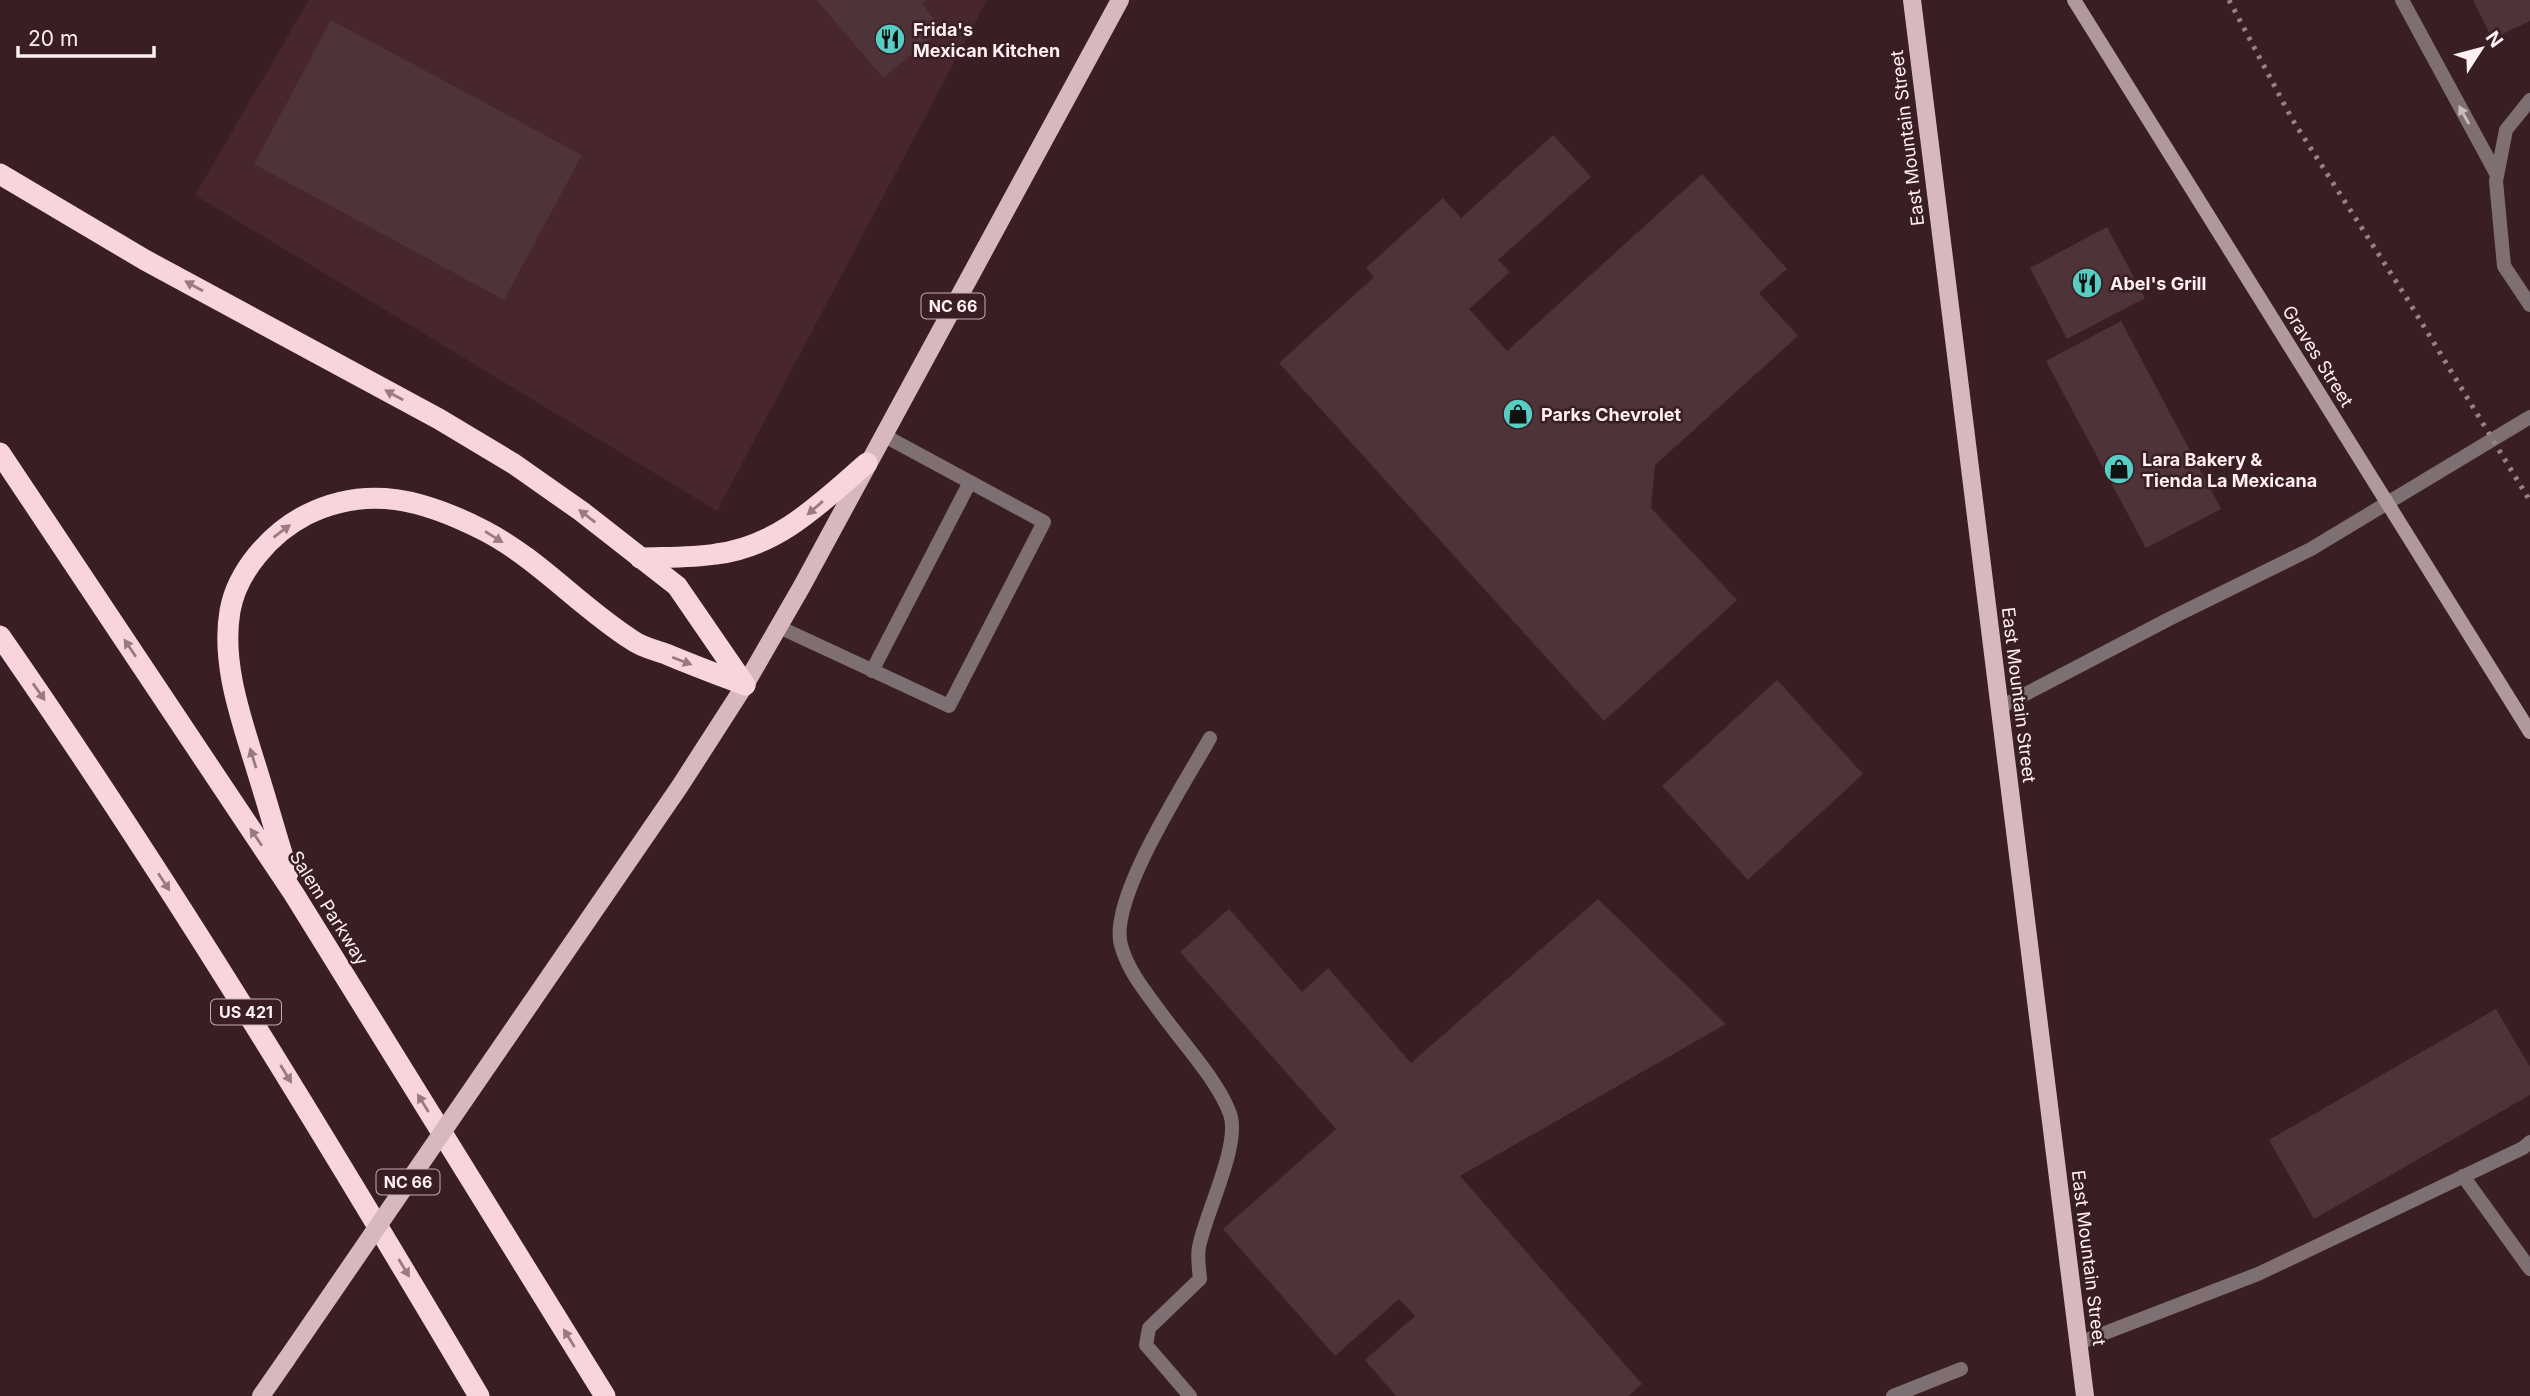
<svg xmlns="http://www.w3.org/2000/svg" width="2530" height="1396" font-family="Inter,sans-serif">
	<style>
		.built { fill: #47262d }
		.building { fill: #4e3338 }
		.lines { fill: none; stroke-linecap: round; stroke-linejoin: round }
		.lane { stroke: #7e7072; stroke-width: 14 }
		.secondary { stroke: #af999c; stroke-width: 14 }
		.primary { stroke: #d6b8bd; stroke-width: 18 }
		.highway { stroke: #f8d5da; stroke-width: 21 }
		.rail { stroke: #978286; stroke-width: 5; stroke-dasharray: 3.5 7; stroke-linecap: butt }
		.primary-bridge { stroke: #d6b8bd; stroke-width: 18 }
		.oneway { fill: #cbbdbf }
		.oneway2 { fill: #987a7f }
		.labels { text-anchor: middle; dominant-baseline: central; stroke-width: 5; stroke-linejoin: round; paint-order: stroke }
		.shield { fill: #391f24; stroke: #c4b1b4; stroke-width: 2 }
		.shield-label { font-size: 16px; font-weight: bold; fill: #fff0f2 }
		.poi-label { font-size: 18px; font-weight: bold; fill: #fff0f2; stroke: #391f24; text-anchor: start }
		.street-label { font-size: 18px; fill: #fff0f2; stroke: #391f24 }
	</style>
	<rect width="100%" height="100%" fill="#391f24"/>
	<polygon class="built" points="309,0 987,0 717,511 195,195"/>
	<g class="building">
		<polygon points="817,0 927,0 922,4 942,29 883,78"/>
		<polygon points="2473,0 2530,0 2530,21 2492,39"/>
		<polygon points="331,20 582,155 504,300 254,164"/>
		<polygon points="1553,135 1591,177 1498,260 1510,272 1469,309 1507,351 1702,174 1787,269 1759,293 1798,336 1655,465 1651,508 1737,600 1604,721 1279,363 1374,277 1366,268 1443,198 1461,218"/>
		<polygon points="2107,227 2145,298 2067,339 2030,268"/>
		<polygon points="2121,321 2221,509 2146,548 2046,361"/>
		<polygon points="1777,680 1863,774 1748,880 1662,786"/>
		<polygon points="1598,899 1726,1024 1460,1176 1642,1384 1628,1396 1396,1396 1365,1360 1415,1316 1399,1299 1335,1356 1223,1229 1336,1129 1180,952 1229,909 1302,992 1328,968 1411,1063"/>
		<polygon points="2496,1009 2530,1067 2530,1095 2314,1219 2269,1140"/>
	</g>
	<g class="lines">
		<g class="lane">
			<polyline points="2402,0 2497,175"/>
			<polyline points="2530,100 2506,130 2496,181 2504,266 2530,305"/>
			<polyline points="779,627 949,706 1044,522 883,435"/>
			<polyline points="872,671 970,482"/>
			<polyline points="1999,708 2169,619 2311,549 2530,417"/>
			<polyline points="2463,1176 2530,1269"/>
			<polyline points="2079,1343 2258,1274 2523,1148 2530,1142"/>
			<path d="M1190,1396L1146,1345L1149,1328L1200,1279C1199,1269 1197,1257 1199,1247C1205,1214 1241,1144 1230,1114C1219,1082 1182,1042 1161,1013C1145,991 1128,971 1121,945C1108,900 1186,781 1210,738"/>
			<polyline points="1893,1396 1961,1369"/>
		</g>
		<polyline class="secondary" points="2074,0 2530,732"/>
		<g class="primary">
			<polyline points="1912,0 2085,1396"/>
			<polyline points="531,1003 680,786 745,685 802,586 1120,0"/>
			<polyline points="261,1396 286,1360"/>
		</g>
		<g class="highway">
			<polyline points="0,174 145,260 439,419 514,464 581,511 677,586 745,685"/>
			<polyline points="0,453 294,894 605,1396"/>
			<path d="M640,558C665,557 691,558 716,554C778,547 822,502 867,463"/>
			<path d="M0,636C171,882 326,1138 479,1396"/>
			<path d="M288,873C277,838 267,802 256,767C241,718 221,663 230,611C237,571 271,533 306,515C368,484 424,500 483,530C538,558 580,607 632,640C641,647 655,650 666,654C692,665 719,675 745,685"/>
		</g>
		<polyline class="rail" points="2229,0 2292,119 2406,297 2530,501"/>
		<polyline class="primary-bridge" points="286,1360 531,1003"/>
	</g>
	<defs><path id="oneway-solid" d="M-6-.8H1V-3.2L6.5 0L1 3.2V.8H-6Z" transform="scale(1.75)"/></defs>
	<use class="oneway" href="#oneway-solid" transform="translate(2464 115) rotate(-119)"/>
	<g class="oneway2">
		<use href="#oneway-solid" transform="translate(194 286) rotate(-151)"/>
		<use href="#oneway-solid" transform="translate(394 395) rotate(-151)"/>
		<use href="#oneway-solid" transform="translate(815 508) rotate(139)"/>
		<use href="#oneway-solid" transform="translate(587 516) rotate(-142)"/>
		<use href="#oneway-solid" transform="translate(282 531) rotate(-37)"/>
		<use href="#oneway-solid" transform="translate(494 537) rotate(32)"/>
		<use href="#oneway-solid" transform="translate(130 648) rotate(-124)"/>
		<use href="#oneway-solid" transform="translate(682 661) rotate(21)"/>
		<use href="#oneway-solid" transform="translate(39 692) rotate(55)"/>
		<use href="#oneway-solid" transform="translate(253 758) rotate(-107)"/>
		<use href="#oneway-solid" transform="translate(256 837) rotate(-124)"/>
		<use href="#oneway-solid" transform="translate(164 882) rotate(57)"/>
		<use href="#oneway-solid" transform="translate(286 1074) rotate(58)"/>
		<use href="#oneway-solid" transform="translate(423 1103) rotate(-122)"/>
		<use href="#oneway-solid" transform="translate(404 1268) rotate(59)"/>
		<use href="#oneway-solid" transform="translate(569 1338) rotate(-122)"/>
	</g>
	<defs>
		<g id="restaurant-disc" transform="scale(1.575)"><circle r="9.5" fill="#56cec4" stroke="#391f24"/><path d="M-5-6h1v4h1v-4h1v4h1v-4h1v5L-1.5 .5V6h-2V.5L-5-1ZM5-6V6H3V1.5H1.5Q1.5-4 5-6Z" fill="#111"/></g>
		<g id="shop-disc" transform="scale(1.575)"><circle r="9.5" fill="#56cec4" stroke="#391f24"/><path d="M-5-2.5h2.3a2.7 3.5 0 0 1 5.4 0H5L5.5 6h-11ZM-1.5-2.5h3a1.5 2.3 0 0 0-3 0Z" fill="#111"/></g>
	</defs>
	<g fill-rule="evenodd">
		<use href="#restaurant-disc" x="890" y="39"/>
		<use href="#restaurant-disc" x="2087" y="283"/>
		<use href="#shop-disc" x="1518" y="414"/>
		<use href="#shop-disc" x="2119" y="469"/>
	</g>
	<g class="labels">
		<g class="shield">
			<rect x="921.5" y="293.5" width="63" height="25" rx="5"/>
			<rect x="211" y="999.5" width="70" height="25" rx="5"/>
			<rect x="376.5" y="1169.5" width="63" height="25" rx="5"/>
		</g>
		<g class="shield-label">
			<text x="953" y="306">NC 66</text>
			<text x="246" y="1012">US 421</text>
			<text x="408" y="1182">NC 66</text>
		</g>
		<g class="poi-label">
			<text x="913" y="29">Frida's<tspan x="913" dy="21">Mexican Kitchen</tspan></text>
			<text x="2110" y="283">Abel's Grill</text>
			<text x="1541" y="414">Parks Chevrolet</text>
			<text x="2142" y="459">Lara Bakery &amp;<tspan x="2142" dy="21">Tienda La Mexicana</tspan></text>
		</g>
		<g class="street-label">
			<text transform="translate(1907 138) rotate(-97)">East Mountain Street</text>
			<text transform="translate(2318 356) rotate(58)">Graves Street</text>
			<text transform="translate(2019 695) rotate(83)">East Mountain Street</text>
			<text transform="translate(329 908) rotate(58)">Salem Parkway</text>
			<text transform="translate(2089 1258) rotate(83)">East Mountain Street</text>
		</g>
	</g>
	<g transform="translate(2481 49) rotate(54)" stroke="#391f24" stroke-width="5" paint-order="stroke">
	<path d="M0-5L12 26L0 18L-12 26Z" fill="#fff0f2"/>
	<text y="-10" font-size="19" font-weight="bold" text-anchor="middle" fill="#fff0f2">N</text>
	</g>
	<path d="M18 46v10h136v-10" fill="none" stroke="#fff0f2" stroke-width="3.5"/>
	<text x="28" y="46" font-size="21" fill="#fff0f2" stroke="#391f24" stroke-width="5" paint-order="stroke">20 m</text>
</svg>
